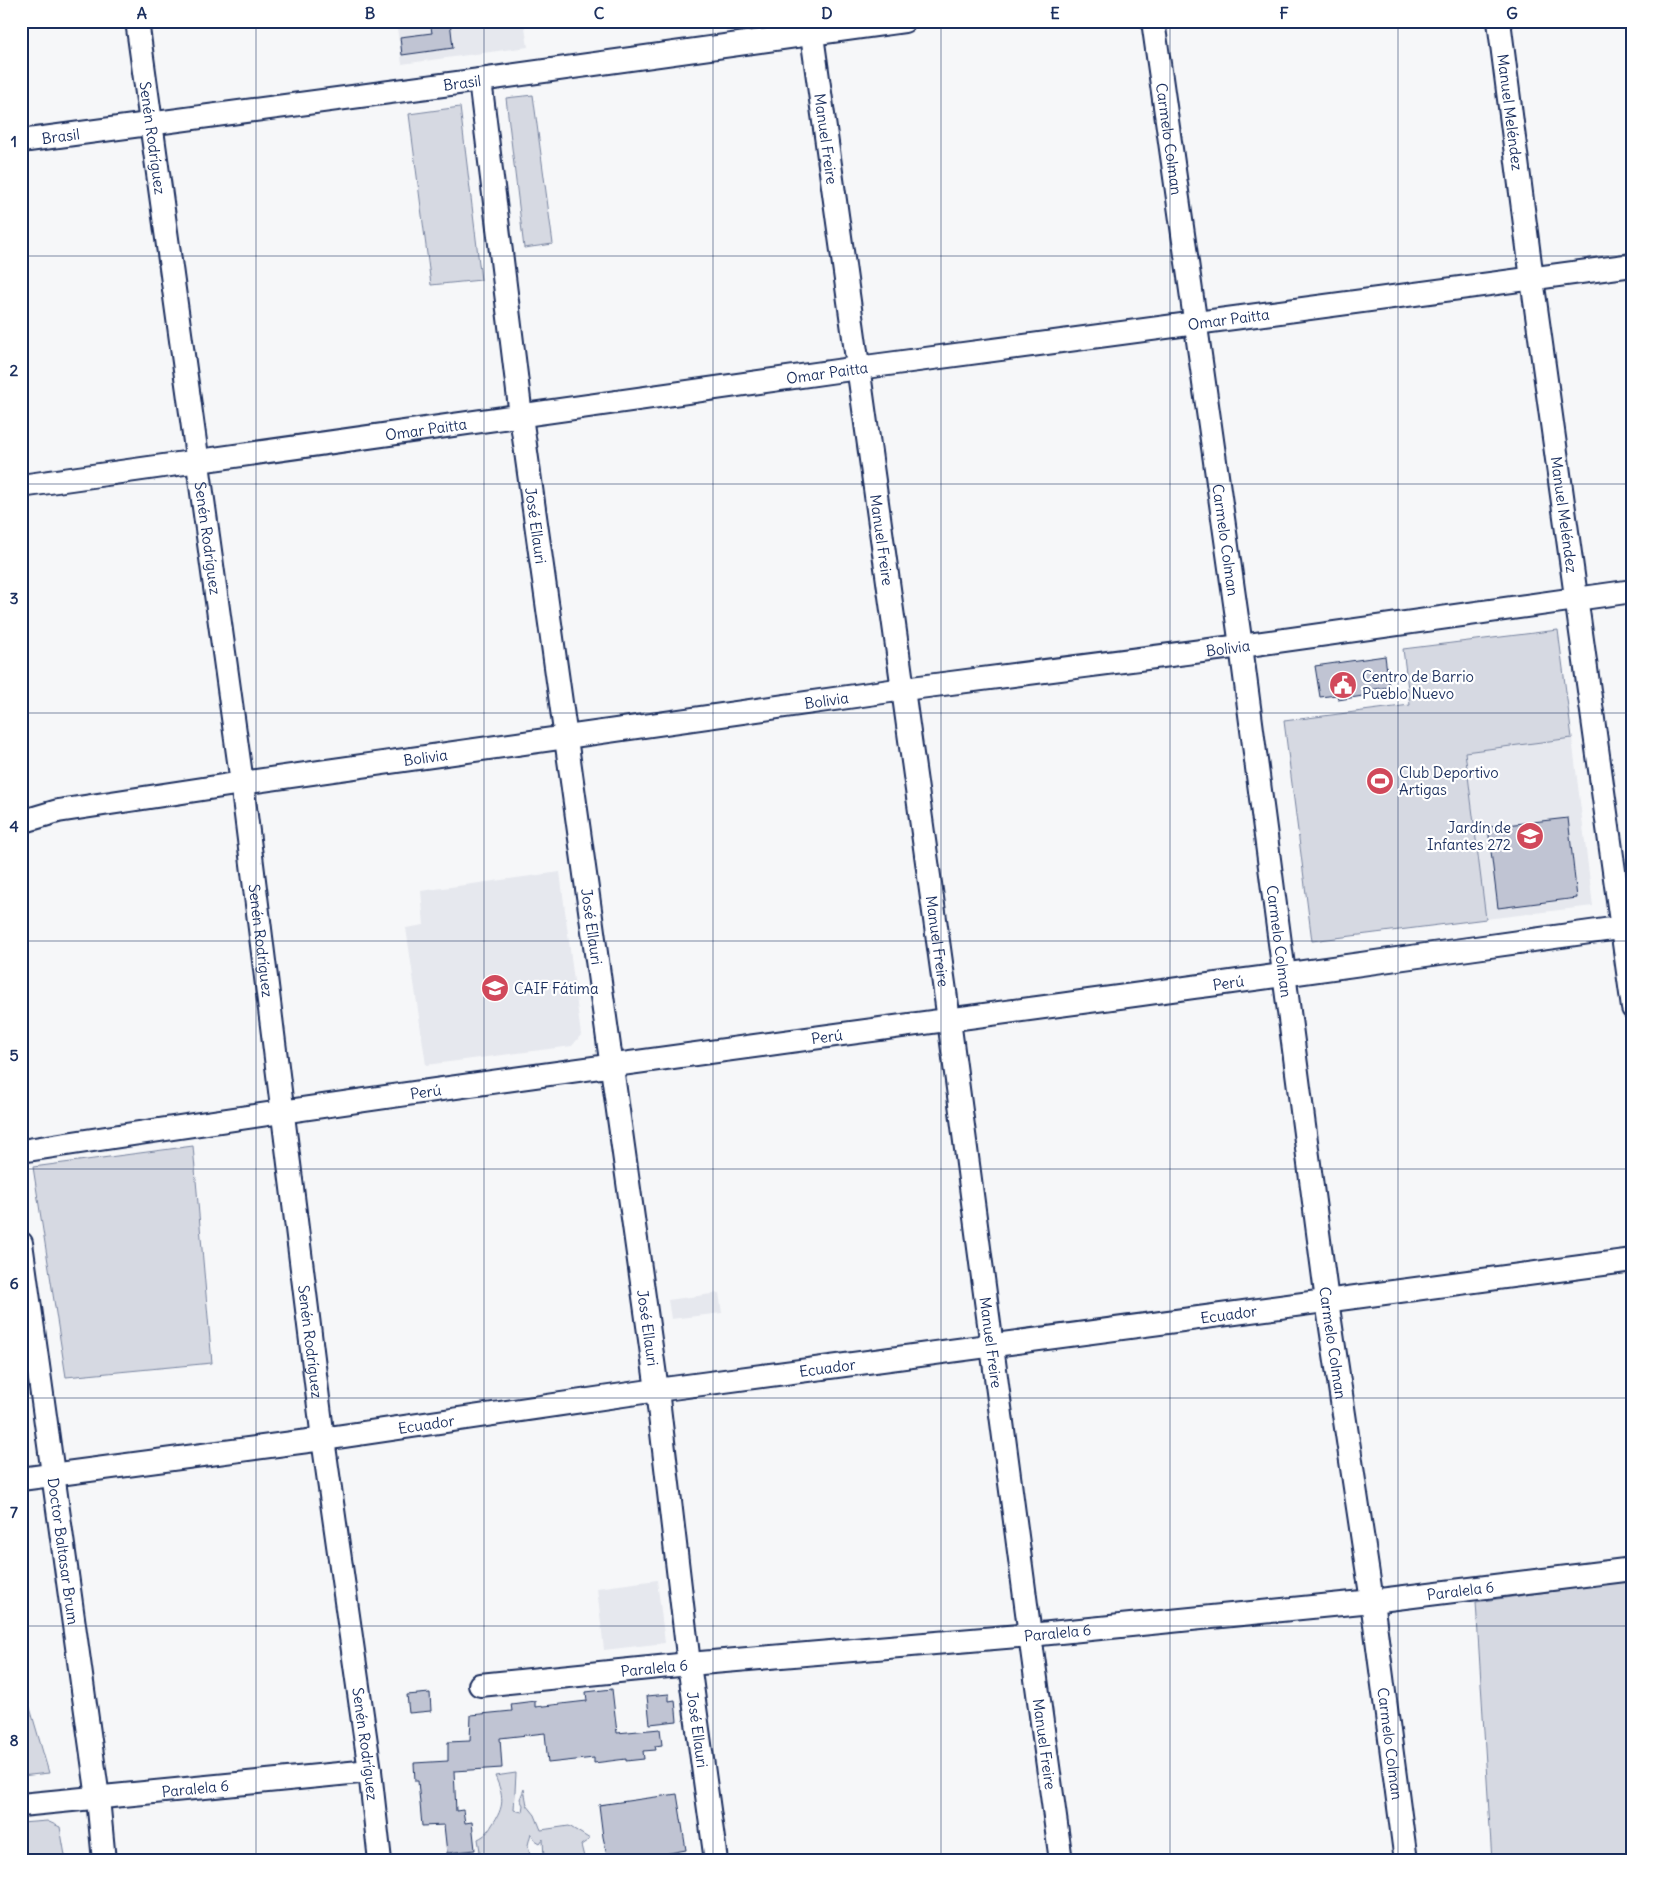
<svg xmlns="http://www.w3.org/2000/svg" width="1654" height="1882" font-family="Delius,sans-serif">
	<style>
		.built { fill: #e6e8ee }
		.green { fill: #d6d9e2; stroke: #7884a0 }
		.building { fill: #c0c4d3; stroke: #1b2f5e }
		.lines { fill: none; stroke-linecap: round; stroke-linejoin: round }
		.street-casing { stroke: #1b2f5e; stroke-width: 26 }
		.street { stroke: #fff; stroke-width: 22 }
		.grid { fill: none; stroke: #1b2f5e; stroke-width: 1; stroke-opacity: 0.55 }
		.labels { text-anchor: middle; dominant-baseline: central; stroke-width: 4.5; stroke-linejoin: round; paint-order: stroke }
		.street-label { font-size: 15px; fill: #1b2f5e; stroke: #fff }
		.poi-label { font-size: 15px; fill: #1b2f5e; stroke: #fff; text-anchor: start }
		.neatline { fill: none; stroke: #1b2f5e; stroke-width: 2 }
		.grid-label { font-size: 16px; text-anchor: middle; font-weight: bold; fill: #1b2f5e }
	</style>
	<rect width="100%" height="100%" fill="#f6f7f9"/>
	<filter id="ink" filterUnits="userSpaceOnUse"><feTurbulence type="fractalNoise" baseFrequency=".02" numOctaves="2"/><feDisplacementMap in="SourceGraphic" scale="10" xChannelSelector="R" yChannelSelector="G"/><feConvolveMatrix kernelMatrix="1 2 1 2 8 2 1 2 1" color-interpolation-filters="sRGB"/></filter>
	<g filter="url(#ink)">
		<g class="built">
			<polygon points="396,21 524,21 528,47 402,64"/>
			<polygon points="1572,738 1593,906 1486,919 1465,752"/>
			<polygon points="560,872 581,1035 572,1046 426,1065 406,928 424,925 421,891"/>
			<polygon points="719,1293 722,1313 671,1319 668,1300"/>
			<polygon points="657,1580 665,1643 604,1650 597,1588"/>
		</g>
		<g class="green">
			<polygon points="533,95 553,244 524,248 506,98"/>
			<polygon points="460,107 481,280 431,285 409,114"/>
			<polygon points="1558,630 1572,738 1465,752 1486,919 1312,941 1284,721 1410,705 1403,649"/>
			<polygon points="193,1146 212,1363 66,1377 33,1167"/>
			<polygon points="1633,1580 1633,1861 1492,1861 1476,1602"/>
			<polygon points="21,1677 49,1773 21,1776"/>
			<path d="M516,1773L514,1810L522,1812L523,1805L520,1799L524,1789L527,1805L535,1815L541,1830L569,1826L590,1839L581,1845L584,1857L590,1861H540L544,1859L543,1839L540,1843L535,1840L531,1833L528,1845L531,1861H476L472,1856L480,1851L478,1839C486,1835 488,1832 492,1825C505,1806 504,1797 495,1776Z"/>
			<polygon points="47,1821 60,1827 66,1861 21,1861 21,1823"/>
		</g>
		<g class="building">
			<polygon points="430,21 450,21 453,48 402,55 400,37 432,33"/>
			<polygon points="1385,656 1389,687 1368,690 1369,695 1338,700 1337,695 1320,697 1315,666"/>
			<polygon points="1568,818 1577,898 1498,908 1488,827"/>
			<polygon points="612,1689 617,1733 660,1729 662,1745 655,1746 656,1750 643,1751 644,1759 626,1761 626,1759 594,1763 594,1758 548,1763 545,1733 500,1738 502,1768 454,1771 456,1811 463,1810 465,1823 472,1822 475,1850 447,1853 444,1825 422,1826 418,1781 415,1781 414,1763 448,1761 448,1742 470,1741 471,1715 512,1711 511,1704 535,1701 535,1707 587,1701 586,1692"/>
			<polygon points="430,1693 431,1711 409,1713 407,1695"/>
			<polygon points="669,1694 669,1701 675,1700 677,1721 650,1724 647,1696"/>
			<polygon points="677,1794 686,1850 664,1854 665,1861 622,1861 621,1857 608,1859 603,1837 599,1805"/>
		</g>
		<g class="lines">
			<g class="street-casing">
				<g id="street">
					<path id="s1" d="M137,21L242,783L323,1439L370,1771L380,1861"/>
					<path id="s2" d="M810,21L949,1020L1030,1635L1061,1861"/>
					<path id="s3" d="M1153,21L1241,646L1327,1301L1372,1601L1406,1861"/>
					<path id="s4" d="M1499,21L1532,279L1633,1008"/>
					<path id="s5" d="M480,80L521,416L657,1390L689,1664L716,1861"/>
					<path id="s6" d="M21,141L480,80L904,21"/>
					<path id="s7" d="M21,486L858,368L1633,265"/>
					<path id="s8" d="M21,822L58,811L242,783L904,689L1241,646L1633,591"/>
					<path id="s9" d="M21,1151C436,1087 852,1033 1268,977C1390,961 1511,942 1633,926"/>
					<path id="s10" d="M21,1243L98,1798L104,1861"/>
					<path id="s11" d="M21,1479L323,1439L657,1390L1633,1260"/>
					<path id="s12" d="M480,1685L689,1664L1030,1635L1372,1601L1633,1569"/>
					<path id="s13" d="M21,1805L370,1771"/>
				</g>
			</g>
			<use href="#street" class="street"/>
		</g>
	</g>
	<path class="grid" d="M256,21V1861M484,21V1861M713,21V1861M941,21V1861M1170,21V1861M1398,21V1861M21,256H1633M21,484H1633M21,713H1633M21,941H1633M21,1169H1633M21,1398H1633M21,1626H1633"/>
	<defs>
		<g id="civic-disc" transform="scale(1.4375)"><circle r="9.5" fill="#d1495b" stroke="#fff"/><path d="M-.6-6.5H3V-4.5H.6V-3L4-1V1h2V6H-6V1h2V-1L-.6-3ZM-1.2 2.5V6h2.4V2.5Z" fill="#fff"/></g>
		<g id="stadium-disc" transform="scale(1.4375)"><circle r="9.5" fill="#d1495b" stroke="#fff"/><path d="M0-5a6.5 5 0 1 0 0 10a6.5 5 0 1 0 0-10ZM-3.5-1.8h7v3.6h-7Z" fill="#fff"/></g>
		<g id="school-disc" transform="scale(1.4375)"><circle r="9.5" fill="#d1495b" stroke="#fff"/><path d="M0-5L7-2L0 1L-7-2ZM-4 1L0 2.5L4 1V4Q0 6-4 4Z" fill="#fff"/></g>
	</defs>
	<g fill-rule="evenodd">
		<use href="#civic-disc" x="1343" y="685"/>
		<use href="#stadium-disc" x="1380" y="781"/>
		<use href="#school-disc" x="1530" y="836"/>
		<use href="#school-disc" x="495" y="988"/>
	</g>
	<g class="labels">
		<g class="street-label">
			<text stroke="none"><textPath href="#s6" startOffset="445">Brasil</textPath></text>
			<text stroke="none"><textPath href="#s4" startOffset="92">Manuel Meléndez</textPath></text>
			<text stroke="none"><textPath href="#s6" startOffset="40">Brasil</textPath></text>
			<text stroke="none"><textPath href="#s1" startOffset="118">Senén Rodríguez</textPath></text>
			<text stroke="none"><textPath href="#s2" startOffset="119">Manuel Freire</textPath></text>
			<text stroke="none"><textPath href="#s3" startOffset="119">Carmelo Colman</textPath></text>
			<text stroke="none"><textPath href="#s7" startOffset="1219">Omar Paitta</textPath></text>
			<text stroke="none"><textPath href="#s7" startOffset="814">Omar Paitta</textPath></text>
			<text stroke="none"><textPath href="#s7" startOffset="409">Omar Paitta</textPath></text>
			<text stroke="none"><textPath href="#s4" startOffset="498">Manuel Meléndez</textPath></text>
			<text stroke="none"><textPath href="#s5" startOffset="449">José Ellauri</textPath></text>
			<text stroke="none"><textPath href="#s1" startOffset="522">Senén Rodríguez</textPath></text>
			<text stroke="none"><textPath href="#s2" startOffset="524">Manuel Freire</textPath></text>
			<text stroke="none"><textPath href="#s3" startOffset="524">Carmelo Colman</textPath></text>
			<text stroke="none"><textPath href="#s8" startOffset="1220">Bolivia</textPath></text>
			<text stroke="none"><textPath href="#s8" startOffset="815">Bolivia</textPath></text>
			<text stroke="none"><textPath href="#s8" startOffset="410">Bolivia</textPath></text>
			<text stroke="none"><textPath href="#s5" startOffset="854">José Ellauri</textPath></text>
			<text stroke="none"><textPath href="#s1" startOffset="928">Senén Rodríguez</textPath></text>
			<text stroke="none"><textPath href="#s2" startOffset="929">Manuel Freire</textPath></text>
			<text stroke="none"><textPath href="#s3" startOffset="929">Carmelo Colman</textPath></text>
			<text stroke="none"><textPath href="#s9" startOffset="1219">Perú</textPath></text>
			<text stroke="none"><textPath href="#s9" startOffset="814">Perú</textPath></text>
			<text stroke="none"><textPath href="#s9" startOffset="409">Perú</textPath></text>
			<text stroke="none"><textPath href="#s11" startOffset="1219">Ecuador</textPath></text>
			<text stroke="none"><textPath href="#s5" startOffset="1259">José Ellauri</textPath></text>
			<text stroke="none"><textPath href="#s2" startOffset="1334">Manuel Freire</textPath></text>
			<text stroke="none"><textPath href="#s3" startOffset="1334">Carmelo Colman</textPath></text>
			<text stroke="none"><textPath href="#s1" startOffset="1332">Senén Rodríguez</textPath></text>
			<text stroke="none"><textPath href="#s11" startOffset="814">Ecuador</textPath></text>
			<text stroke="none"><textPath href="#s11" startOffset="409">Ecuador</textPath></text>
			<text stroke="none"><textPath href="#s10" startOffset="311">Doctor Baltasar Brum</textPath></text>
			<text stroke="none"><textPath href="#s12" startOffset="985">Paralela 6</textPath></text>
			<text stroke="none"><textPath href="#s12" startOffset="580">Paralela 6</textPath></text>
			<text stroke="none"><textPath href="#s12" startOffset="175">Paralela 6</textPath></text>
			<text stroke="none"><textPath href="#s5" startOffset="1664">José Ellauri</textPath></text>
			<text stroke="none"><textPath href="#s3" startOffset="1739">Carmelo Colman</textPath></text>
			<text stroke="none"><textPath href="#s1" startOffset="1738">Senén Rodríguez</textPath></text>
			<text stroke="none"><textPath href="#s2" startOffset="1739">Manuel Freire</textPath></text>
			<text stroke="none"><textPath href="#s13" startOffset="175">Paralela 6</textPath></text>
		</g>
		<g class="poi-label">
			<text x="1362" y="676">Centro de Barrio<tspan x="1362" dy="17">Pueblo Nuevo</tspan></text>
			<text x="1399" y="772">Club Deportivo<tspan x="1399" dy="17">Artigas</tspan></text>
			<text x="1511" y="827" text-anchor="end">Jardín de<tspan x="1511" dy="17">Infantes 272</tspan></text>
			<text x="514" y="988">CAIF Fátima</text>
		</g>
	</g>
	<rect width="1654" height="1882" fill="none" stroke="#fff" stroke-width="55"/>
	<rect x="28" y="28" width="1598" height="1826" class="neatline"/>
	<g class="grid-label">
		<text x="142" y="19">A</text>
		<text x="370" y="19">B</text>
		<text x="599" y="19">C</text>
		<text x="827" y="19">D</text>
		<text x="1055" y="19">E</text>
		<text x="1284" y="19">F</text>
		<text x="1512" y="19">G</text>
		<text x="14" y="147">1</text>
		<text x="14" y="376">2</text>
		<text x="14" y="604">3</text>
		<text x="14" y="832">4</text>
		<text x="14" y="1061">5</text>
		<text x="14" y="1289">6</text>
		<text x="14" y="1518">7</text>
		<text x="14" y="1746">8</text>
	</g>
</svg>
